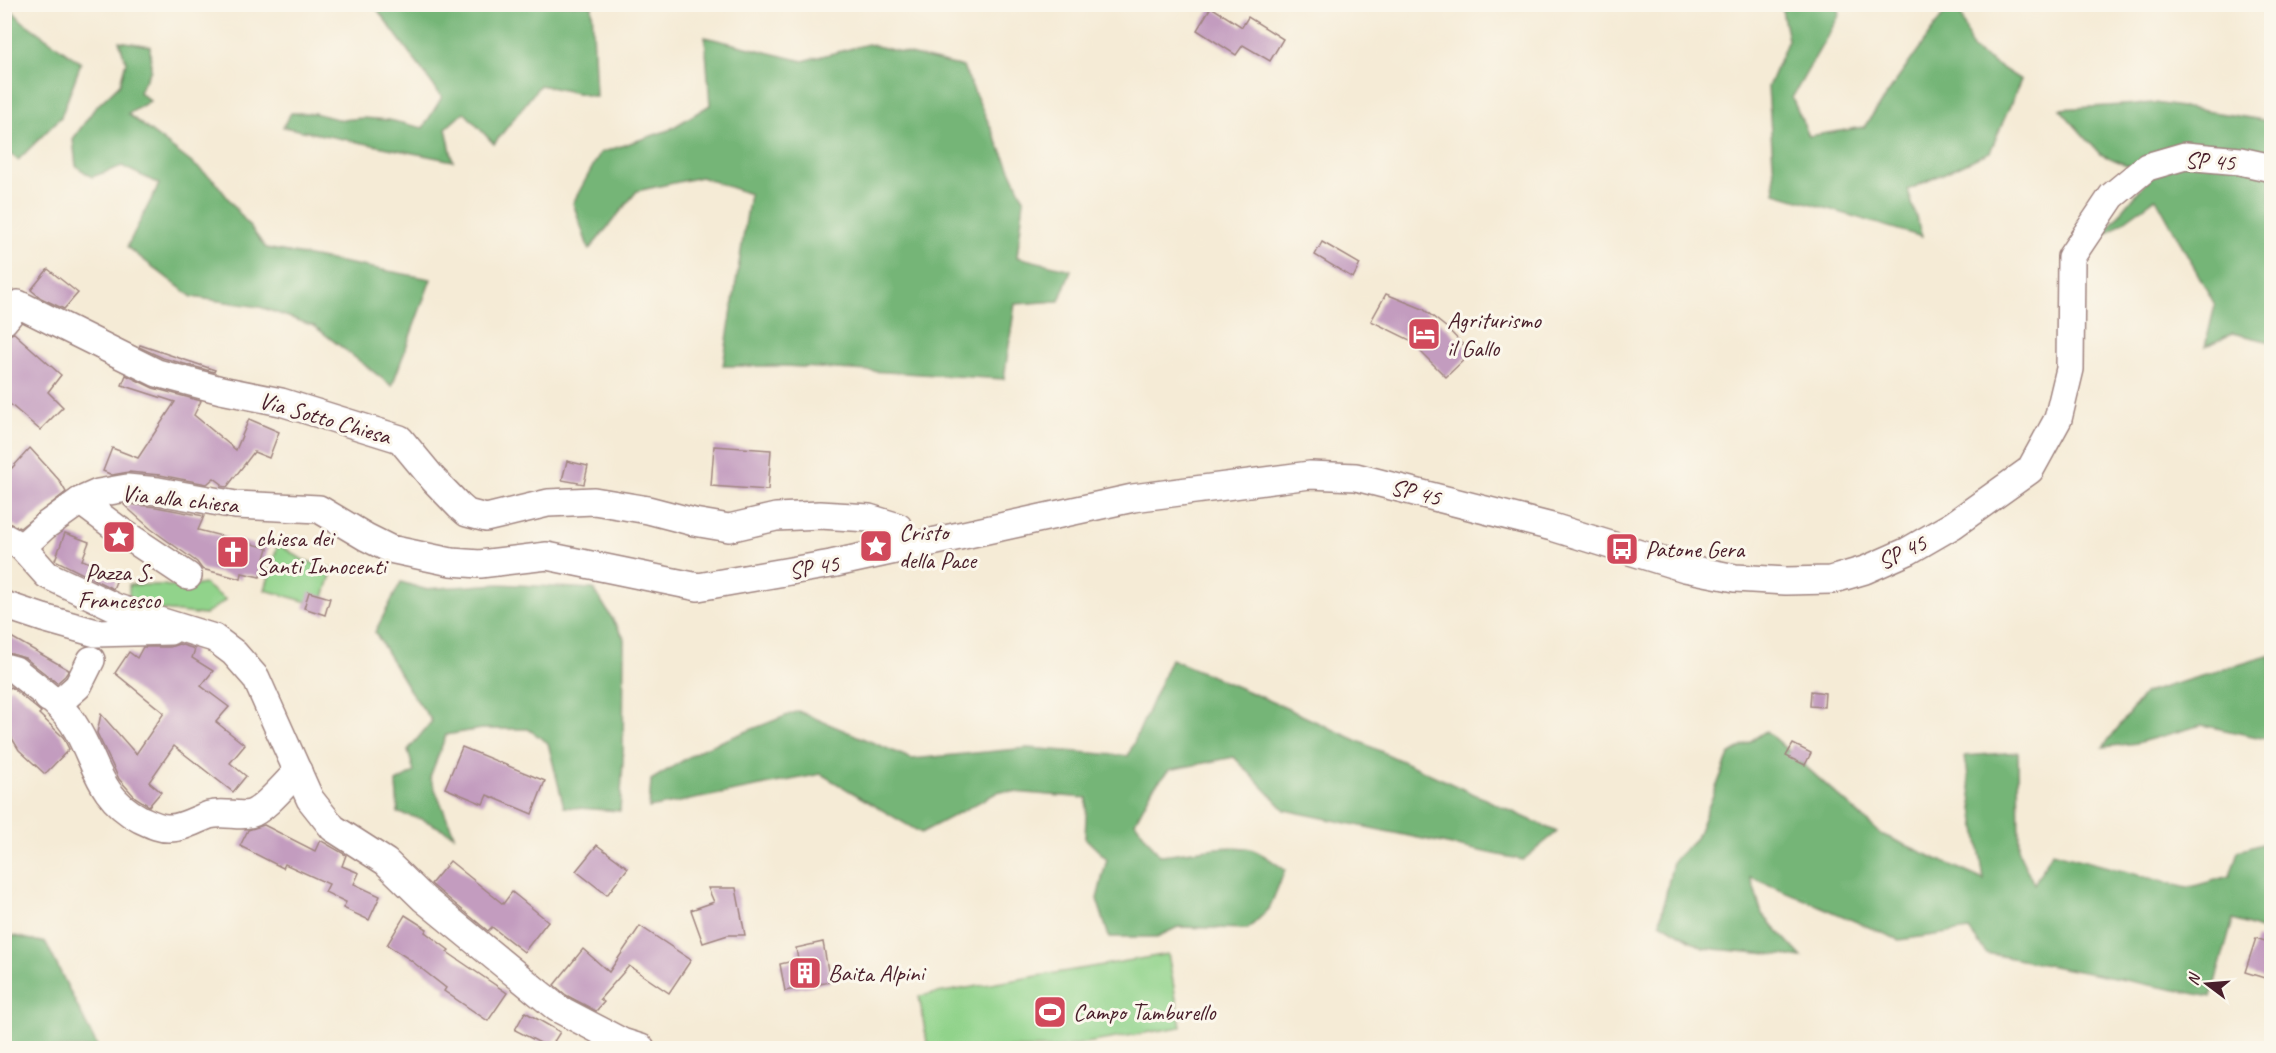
<svg xmlns="http://www.w3.org/2000/svg" width="2276" height="1053" font-family="Caveat,sans-serif">
	<style>
		.green { fill: #91d38b; stroke: #6e795b; stroke-width: 1.5 }
		.forest { fill: #74b577; stroke: #5f6a51; stroke-width: 1.5 }
		.building { fill: #c39cbf }
		.lines { fill: none; stroke-linecap: round; stroke-linejoin: round }
		.minor-casing { stroke: #a08580; stroke-width: 30 }
		.minor { stroke: #fff; stroke-width: 27 }
		.labels { text-anchor: middle; dominant-baseline: central; stroke-width: 6; stroke-linejoin: round; paint-order: stroke }
		.street-label { font-size: 24px; fill: #4a1f2b; stroke: #fbf7ec }
		.poi-label { font-size: 24px; fill: #4a1f2b; stroke: #fbf7ec; text-anchor: start }
	</style>
	<rect width="100%" height="100%" fill="#fbf7ec"/>
	<filter id="ink" filterUnits="userSpaceOnUse"><feTurbulence type="fractalNoise" baseFrequency=".0167" numOctaves="2"/><feDisplacementMap in="SourceGraphic" scale="12" xChannelSelector="R" yChannelSelector="G"/><feConvolveMatrix kernelMatrix="1 2 1 2 8 2 1 2 1" color-interpolation-filters="sRGB"/></filter>
	<filter id="wash" filterUnits="userSpaceOnUse"><feTurbulence type="fractalNoise" baseFrequency=".008" numOctaves="4" result="noise"/><feDisplacementMap in="SourceGraphic" scale="24" xChannelSelector="R" yChannelSelector="G"/><feGaussianBlur stdDeviation="1.35" result="paint"/><feColorMatrix in="noise" values="0 0 0 0 0 0 0 0 0 0 0 0 0 0 0 0 0 1.4 0 .05"/><feComposite in="paint" operator="in"/></filter>
	<g filter="url(#wash)">
		<rect width="100%" height="100%" fill="#f5ebd6"/>
		<g class="green">
			<polygon points="278,544 303,560 333,569 321,606 265,590"/>
			<polygon points="204,584 226,600 204,615 145,608 129,601 129,585 163,585 184,588"/>
			<polygon points="1168,954 1181,1027 1057,1048 928,1048 919,996"/>
		</g>
		<g class="forest">
			<polygon points="4,5 7,5 22,21 81,63 61,117 18,160 5,150"/>
			<polygon points="374,5 592,5 596,97 540,85 494,144 464,112 446,128 453,161 283,127 291,113 314,113 341,120 363,118 389,120 423,128 442,97"/>
			<polygon points="1781,5 1838,5 1840,14 1792,98 1809,136 1864,127 1950,5 1958,5 1972,49 2021,80 1990,152 1908,190 1922,237 1775,193 1768,87 1788,40"/>
			<polygon points="705,37 803,61 868,44 963,67 1024,200 1017,257 1071,270 1059,301 1015,304 1004,379 785,366 723,366 750,194 701,177 637,191 589,250 573,203 600,153 669,130 710,105"/>
			<polygon points="119,41 150,46 151,70 139,92 150,101 128,114 214,180 266,248 431,279 392,386 314,326 260,307 192,297 127,247 159,184 122,166 92,177 76,166 73,139 95,108 120,84 126,62"/>
			<polygon points="2155,103 2263,120 2271,127 2271,342 2233,333 2205,347 2215,305 2156,198 2098,240 2152,175 2100,154 2060,109"/>
			<polygon points="401,582 424,589 499,584 594,589 624,638 623,761 620,811 564,807 548,743 528,729 481,729 446,735 430,777 454,835 422,819 398,813 396,782 414,772 408,750 432,721 408,688 375,632"/>
			<polygon points="2271,655 2271,740 2202,725 2137,743 2103,747 2145,693"/>
			<path d="M1171,659L1273,702L1557,832L1523,860L1285,810L1234,757L1169,770L1153,788L1135,822L1159,855C1182,854 1234,842 1253,850C1264,854 1275,863 1285,870L1269,909L1248,929L1178,927L1157,937H1109L1097,899L1107,859L1085,838L1087,798L1000,791L921,833L821,774L649,808L651,780L702,749L798,711L912,759L1028,748L1128,756Z"/>
			<polygon points="1766,731 1881,834 1984,880 1965,756 2018,752 2019,853 2034,884 2052,852 2187,888 2230,876 2238,851 2271,841 2271,933 2233,920 2211,997 1986,953 1969,930 1899,940 1751,877 1762,914 1802,957 1703,948 1660,922 1673,861 1696,838 1729,755"/>
			<polygon points="5,934 46,943 98,1048 5,1048"/>
		</g>
		<g id="blocks">
			<g class="building">
				<polygon points="1211,7 1242,27 1248,17 1283,39 1270,61 1243,45 1236,55 1197,30"/>
				<polygon points="1322,242 1360,264 1353,278 1315,255"/>
				<polygon points="48,269 78,293 64,309 41,298 31,290"/>
				<polygon points="1386,294 1423,309 1447,328 1471,353 1446,377 1408,339 1371,321"/>
				<polygon points="14,333 61,375 48,392 63,407 40,430 4,399 4,336"/>
				<polygon points="140,345 215,370 214,372 163,358 139,347"/>
				<polygon points="126,375 153,388 201,401 194,415 236,450 249,419 279,432 269,458 254,452 227,487 221,486 222,484 214,478 207,484 160,475 129,472 112,475 103,471 112,448 138,458 175,402 122,385"/>
				<polygon points="714,446 771,450 768,490 711,486"/>
				<polygon points="30,448 59,480 66,492 20,528 4,521 4,461 12,468"/>
				<polygon points="567,461 588,466 584,484 562,480"/>
				<polygon points="128,504 156,507 204,516 198,530 268,548 260,577 242,573 241,579 202,569 197,562 151,529 124,505"/>
				<polygon points="65,533 89,542 82,560 119,574 113,589 55,560"/>
				<polygon points="309,592 330,598 325,615 304,608"/>
				<polygon points="4,633 69,670 65,676 57,683 25,658 4,652"/>
				<polygon points="179,644 195,649 192,658 213,671 201,686 229,707 216,722 245,745 230,763 246,776 233,792 174,746 149,782 161,792 149,806 135,797 119,779 97,733 101,714 136,754 164,713 115,673 129,652 137,658 143,647 170,647"/>
				<polygon points="11,687 41,712 39,714 63,737 69,749 45,774 19,750 4,725 4,693"/>
				<polygon points="1811,691 1825,693 1824,707 1810,706"/>
				<polygon points="1793,744 1811,753 1805,765 1786,756"/>
				<polygon points="462,747 545,781 532,814 487,795 483,804 445,788"/>
				<polygon points="264,825 315,851 320,840 346,855 342,866 359,873 354,884 380,896 369,920 343,908 346,902 325,892 329,884 285,864 283,868 240,846 248,830"/>
				<polygon points="597,845 628,868 607,895 576,871"/>
				<polygon points="450,861 503,904 512,892 548,921 524,952 492,927 488,931 431,884"/>
				<polygon points="708,888 736,888 745,935 728,935 703,943 691,910 714,902"/>
				<polygon points="405,915 427,929 425,932 449,950 447,952 507,993 488,1021 444,991 446,988 409,959 387,945"/>
				<polygon points="640,926 691,960 669,993 629,966 600,999 604,1002 596,1011 566,995 554,985 583,949 609,972"/>
				<polygon points="2256,938 2271,943 2271,980 2245,972"/>
				<polygon points="823,942 830,982 785,991 780,964 798,960 796,948"/>
				<polygon points="525,1012 560,1032 550,1048 515,1030"/>
			</g>
		</g>
	</g>
	<g filter="url(#ink)">
		<use href="#blocks" fill-opacity="0" stroke="#a08580" stroke-width="1.5"/>
		<g class="lines">
			<g class="minor-casing">
				<g id="minor">
					<polyline points="4,321 18,304 157,373 221,390 281,402 400,439 434,480 459,506 467,513 486,518 548,503 594,501 648,510 694,522 729,528 776,517 820,515 869,518 898,527 903,549"/>
					<polyline points="80,501 119,530 188,576"/>
					<polyline points="4,537 22,547 47,575 117,608 214,638 234,653 256,678 310,799 333,828 386,862 424,899 557,1008 622,1042 641,1048"/>
					<polyline points="22,547 45,526 80,501 98,493 127,488 158,491 236,505 319,509 366,537 390,549 451,562 480,564 547,556 698,587 831,564 1133,498 1310,475 1356,477 1552,527 1685,568 1735,578 1786,581 1831,580 1865,570 1908,551 1953,525 2030,470 2058,419 2070,369 2071,257 2112,196 2147,167 2185,156 2240,161 2272,168"/>
					<polyline points="4,605 43,618 96,633 170,631"/>
					<path d="M4,667L15,670C34,686 59,702 73,723C97,759 96,796 140,819C149,823 160,829 170,828C183,828 197,819 209,815C224,811 238,817 250,814C263,811 288,781 298,771"/>
					<polyline points="48,698 61,701 78,686 91,660"/>
				</g>
			</g>
			<use href="#minor" class="minor"/>
		</g>
	</g>
	<defs>
		<g id="hotel-square" transform="scale(1.725)"><rect x="-9" y="-9" width="18" height="18" rx="4" fill="#d1495b" stroke="#fbf7ec"/><path d="M-6-4.5h1.5V1H6V5H4.5V3h-9V5H-6ZM-4 0a1.8 1.8 0 1 1 3.6 0ZM.5 0V-2.5h3Q6-2.5 6 0Z" fill="#fff"/></g>
		<g id="sight-square" transform="scale(1.725)"><rect x="-9" y="-9" width="18" height="18" rx="4" fill="#d1495b" stroke="#fbf7ec"/><path d="M0-6L1.8-2.2L6-1.7L2.9 1.2L3.7 5.4L0 3.3L-3.7 5.4L-2.9 1.2L-6-1.7L-1.8-2.2Z" fill="#fff"/></g>
		<g id="bus-square" transform="scale(1.725)"><rect x="-9" y="-9" width="18" height="18" rx="4" fill="#d1495b" stroke="#fbf7ec"/><path d="M-5-6H5V4H4V6H2V4H-2V6H-4V4H-5ZM-3.5-4V0h7V-4ZM-3.5 1.2v1.5H-2V1.2ZM2 1.2v1.5H3.5V1.2Z" fill="#fff"/></g>
		<g id="church-square" transform="scale(1.725)"><rect x="-9" y="-9" width="18" height="18" rx="4" fill="#d1495b" stroke="#fbf7ec"/><path d="M-1.2-6h2.4v3.5h3.3v2.4h-3.3V6h-2.4V-.1h-3.3v-2.4h3.3Z" fill="#fff"/></g>
		<g id="building-square" transform="scale(1.725)"><rect x="-9" y="-9" width="18" height="18" rx="4" fill="#d1495b" stroke="#fbf7ec"/><path d="M-4-6H4V6H1V3H-1V6H-4ZM-2.5-4.3h1.7v1.8h-1.7ZM.8-4.3h1.7v1.8H.8ZM-2.5-1h1.7V.8h-1.7ZM.8-1h1.7V.8H.8Z" fill="#fff"/></g>
		<g id="stadium-square" transform="scale(1.725)"><rect x="-9" y="-9" width="18" height="18" rx="4" fill="#d1495b" stroke="#fbf7ec"/><path d="M0-5a6.5 5 0 1 0 0 10a6.5 5 0 1 0 0-10ZM-3.5-1.8h7v3.6h-7Z" fill="#fff"/></g>
	</defs>
	<g fill-rule="evenodd">
		<use href="#hotel-square" x="1424" y="334"/>
		<use href="#sight-square" x="119" y="537"/>
		<use href="#sight-square" x="876" y="546"/>
		<use href="#bus-square" x="1622" y="549"/>
		<use href="#church-square" x="233" y="552"/>
		<use href="#building-square" x="805" y="973"/>
		<use href="#stadium-square" x="1050" y="1012"/>
	</g>
	<g class="labels">
		<g class="street-label">
			<text transform="translate(2210 161) rotate(3)">SP 45</text>
			<text transform="translate(325 418) rotate(16)">Via Sotto Chiesa</text>
			<text transform="translate(1416 492) rotate(14)">SP 45</text>
			<text transform="translate(180 499) rotate(6)">Via alla chiesa</text>
			<text transform="translate(1902 552) rotate(-26)">SP 45</text>
			<text transform="translate(814 567) rotate(-10)">SP 45</text>
		</g>
		<g class="poi-label">
			<text x="1447" y="320">Agriturismo<tspan x="1447" dy="28">il Gallo</tspan></text>
			<text x="899" y="532">Cristo<tspan x="899" dy="28">della Pace</tspan></text>
			<text x="256" y="538">chiesa dei<tspan x="256" dy="28">Santi Innocenti</tspan></text>
			<text x="1645" y="549">Patone Gera</text>
			<text x="119" y="572" text-anchor="middle">Pazza S.<tspan x="119" dy="28">Francesco</tspan></text>
			<text x="828" y="973">Baita Alpini</text>
			<text x="1073" y="1012">Campo Tamburello</text>
		</g>
	</g>
	<rect width="2276" height="1053" fill="none" stroke="#fbf7ec" stroke-width="24"/>
	<g transform="translate(2207 984) rotate(286)" stroke="#fbf7ec" stroke-width="4.5" paint-order="stroke">
	<path d="M0-4.5L10 22L0 15L-10 22Z" fill="#4a1f2b"/>
	<text y="-9" font-size="16" font-weight="bold" text-anchor="middle" fill="#4a1f2b">N</text>
	</g>
</svg>
